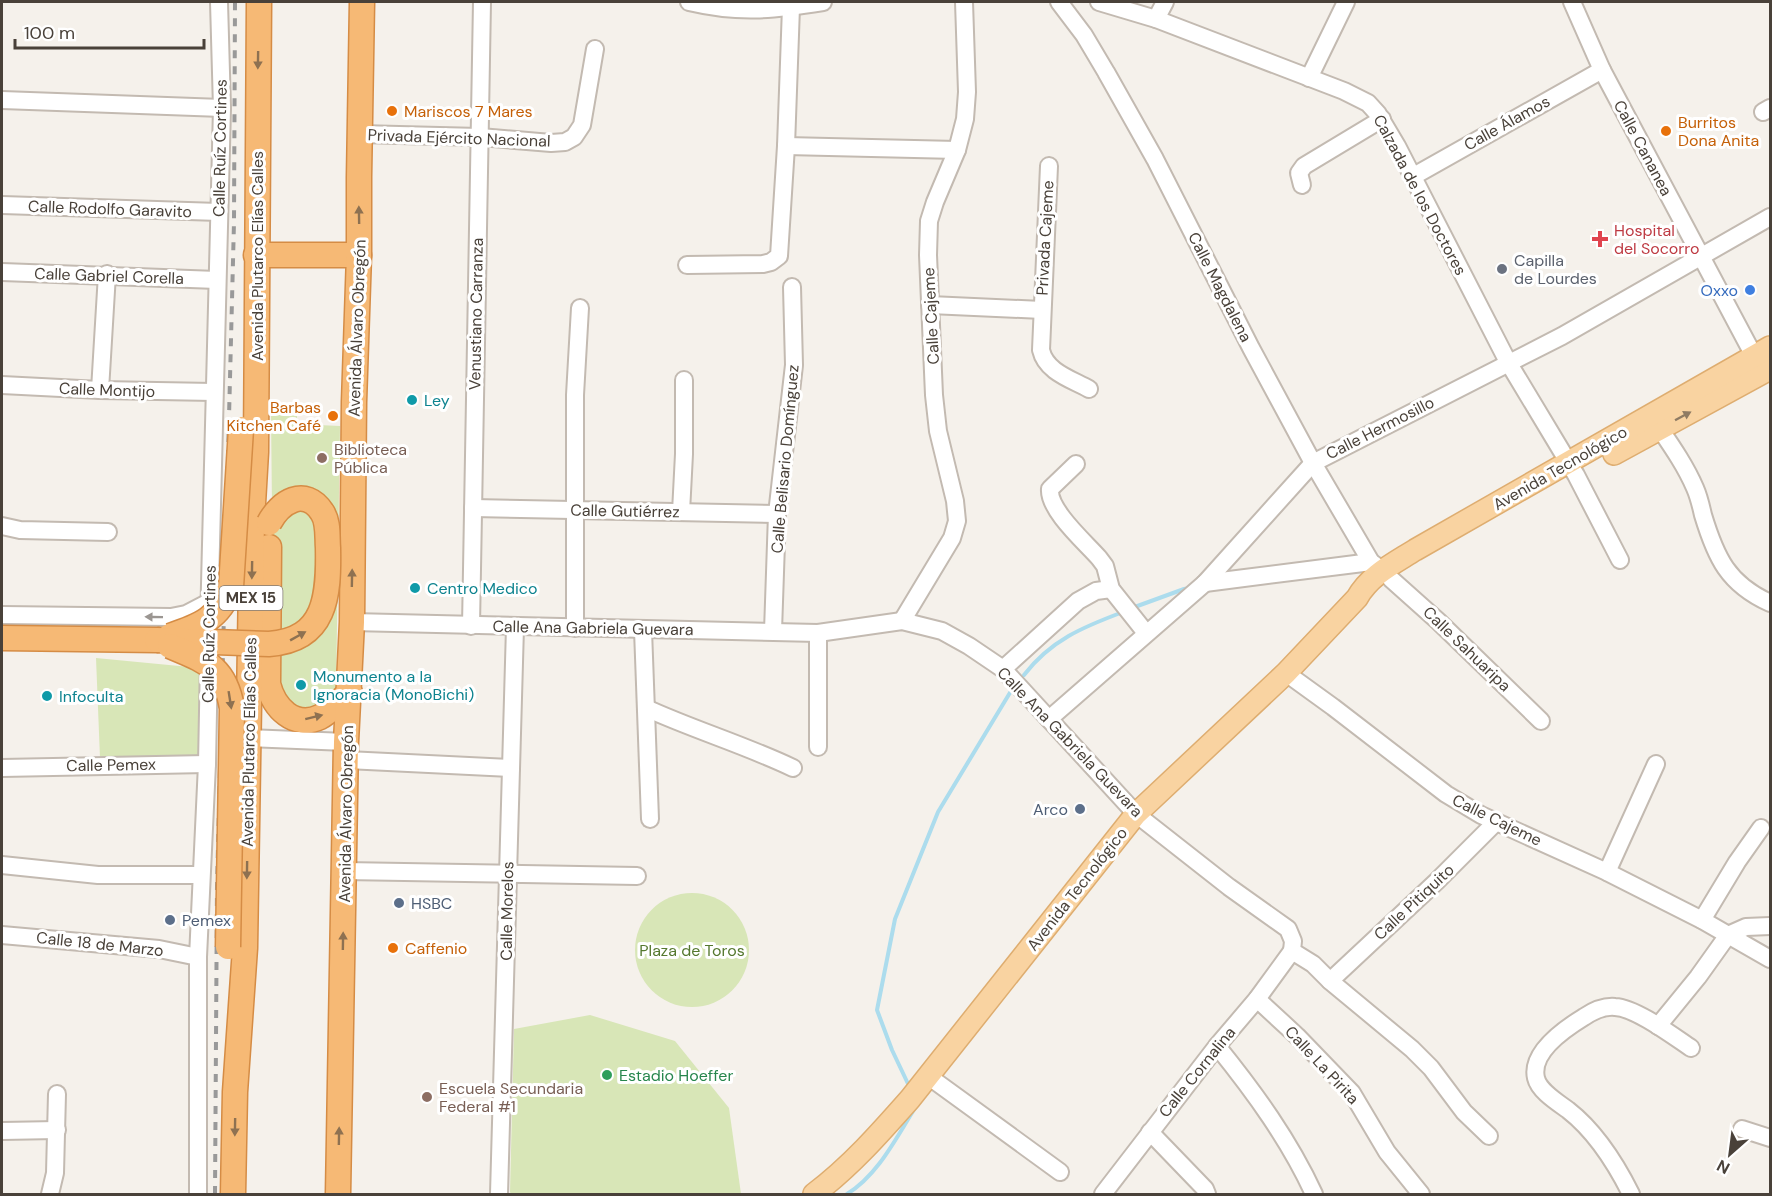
<svg xmlns="http://www.w3.org/2000/svg" width="1772" height="1196" font-family="'DM Sans',sans-serif">
	<style>
		.green { fill: #d8e6b7 }
		.lines { fill: none; stroke-linecap: round; stroke-linejoin: round }
		.stream { stroke: #acdced; stroke-width: 4 }
		.minor-casing { stroke: #c3bab1; stroke-width: 20 }
		.major-casing { stroke: #dead70; stroke-width: 24 }
		.highway-casing { stroke: #d58c45; stroke-width: 27 }
		.minor { stroke: #fff; stroke-width: 16 }
		.major { stroke: #f9d3a1; stroke-width: 21 }
		.highway { stroke: #f6b975; stroke-width: 24 }
		.rail { stroke: #999; stroke-width: 4; stroke-dasharray: 8 8; stroke-linecap: butt }
		.highway-bridge-casing { stroke: #d58c45; stroke-width: 27; stroke-linecap: butt }
		.highway-bridge { stroke: #f6b975; stroke-width: 24 }
		.oneway { fill: #8e7151 }
		.oneway2 { fill: #8f7b63 }
		.oneway3 { fill: #9b9692 }
		.food-dot { fill: #e8710a; stroke: #fff; stroke-width: 2 }
		.health-dot { fill: #e0444e; stroke: #fff; stroke-width: 2 }
		.worship-dot { fill: #6b7280; stroke: #fff; stroke-width: 2 }
		.shop-dot { fill: #3f7fe0; stroke: #fff; stroke-width: 2 }
		.culture-dot { fill: #0f9aa8; stroke: #fff; stroke-width: 2 }
		.education-dot { fill: #8d6e63; stroke: #fff; stroke-width: 2 }
		.service-dot { fill: #5c6f8a; stroke: #fff; stroke-width: 2 }
		.leisure-dot { fill: #2e9e5b; stroke: #fff; stroke-width: 2 }
		.labels { text-anchor: middle; dominant-baseline: central; stroke-width: 6; stroke-linejoin: round; paint-order: stroke }
		.shield { fill: #fff; stroke: #807a74; stroke-width: 1.5 }
		.shield-label { font-size: 15px; font-weight: bold; fill: #494139 }
		.food-label { font-size: 16px; fill: #c56008; stroke: #fff; text-anchor: start }
		.street-label { font-size: 16px; fill: #494139; stroke: #fff }
		.health-label { font-size: 16px; fill: #be3a42; stroke: #fff; text-anchor: start }
		.worship-label { font-size: 16px; fill: #5b616d; stroke: #fff; text-anchor: start }
		.shop-label { font-size: 16px; fill: #366cbe; stroke: #fff; text-anchor: end }
		.culture-label { font-size: 16px; fill: #0d838f; stroke: #fff; text-anchor: start }
		.education-label { font-size: 16px; fill: #785e54; stroke: #fff; text-anchor: start }
		.service-label { font-size: 16px; fill: #4e5e75; stroke: #fff; text-anchor: start }
		.park-label { font-size: 16px; fill: #55782f; stroke: #fff }
		.leisure-label { font-size: 16px; fill: #27864d; stroke: #fff; text-anchor: start }
	</style>
	<rect width="100%" height="100%" fill="#f5f1eb"/>
	<g class="green">
		<polygon points="271,414 297,415 297,424 340,426 336,691 328,704 298,714 274,694"/>
		<polygon points="96,658 200,668 198,758 100,758"/>
		<circle cx="692" cy="950" r="57"/>
		<polygon points="590,1015 675,1041 729,1108 741,1194 511,1194 510,1192 514,1029"/>
	</g>
	<g class="lines">
		<g class="stream">
			<polyline points="1132,608 1184,589 1190,588"/>
			<path d="M1024,675C1051,640 1083,627 1123,612"/>
			<polyline points="910,1088 892,1050 877,1010 895,919 938,812 1011,691"/>
			<path d="M847,1194C878,1175 896,1138 915,1108"/>
		</g>
		<g class="minor-casing">
			<g id="minor">
				<path d="M689,2C740,14 772,10 823,2"/>
				<polyline points="1059,2 1084,35 1106,72 1155,159 1251,348 1313,463 1371,562 1382,570"/>
				<polyline points="1099,2 1156,19 1344,91 1368,103 1378,114 1397,146 1508,362 1576,475 1620,560"/>
				<polyline points="1572,2 1602,70 1754,356"/>
				<polyline points="1156,19 1165,2"/>
				<polyline points="1309,78 1346,2"/>
				<polyline points="2,100 222,108"/>
				<polyline points="1763,112 1770,108"/>
				<polyline points="359,134 480,137 551,143 565,142 574,137 582,125 595,49"/>
				<polyline points="786,146 957,150"/>
				<path d="M1049,166L1041,350C1046,372 1071,379 1089,389"/>
				<polyline points="1412,177 1602,70"/>
				<polyline points="1302,185 1299,173 1304,166 1382,119"/>
				<polyline points="2,205 219,212"/>
				<polyline points="687,265 763,264 771,262 779,256 786,146 791,7"/>
				<polyline points="2,272 217,280"/>
				<polyline points="930,305 1042,310"/>
				<polyline points="2,385 100,390 214,392"/>
				<polyline points="100,390 107,274"/>
				<path d="M1660,429C1673,448 1686,467 1695,488C1699,497 1701,506 1703,515C1716,558 1728,584 1770,603"/>
				<path d="M1076,464L1050,489C1048,510 1086,543 1099,558L1105,566L1111,589L1146,633"/>
				<polyline points="473,508 777,514"/>
				<polyline points="681,512 684,454 684,380"/>
				<polyline points="2,526 20,530 108,532"/>
				<polyline points="1391,579 1438,621 1541,721"/>
				<polyline points="1205,583 1371,562"/>
				<polyline points="2,615 171,617 186,614 209,602"/>
				<polyline points="902,621 952,538 957,521 955,501 938,431 934,395 928,255 929,221 935,202 957,150 965,119 967,92 964,2"/>
				<polyline points="352,622 818,633 902,621 942,631 969,646 1003,669 1136,814 1229,887 1288,929 1293,941 1292,951 1313,964 1330,981 1412,1049 1431,1068 1464,1112 1489,1136"/>
				<polyline points="209,624 222,108 219,2"/>
				<polyline points="471,626 482,2"/>
				<polyline points="575,628 575,395 580,308"/>
				<polyline points="643,630 650,819"/>
				<polyline points="773,631 777,514 794,365 792,287"/>
				<polyline points="1003,669 1078,601 1096,591 1111,589"/>
				<polyline points="1286,673 1333,707 1446,794 1481,815 1607,872 1702,920 1770,959"/>
				<path d="M646,708C694,730 745,745 793,768"/>
				<polyline points="1049,719 1205,583 1313,463 1562,336 1770,217"/>
				<polyline points="250,738 346,742"/>
				<polyline points="818,747 818,633"/>
				<polyline points="347,760 511,768"/>
				<polyline points="2,768 207,764"/>
				<polyline points="2,865 98,875 200,875"/>
				<polyline points="344,871 637,876"/>
				<polyline points="1607,872 1656,764"/>
				<polyline points="1702,920 1737,862 1761,828"/>
				<polyline points="2,935 159,949 198,957"/>
				<polyline points="1330,981 1437,881 1496,822"/>
				<polyline points="1257,999 1297,1036 1352,1093 1387,1152 1421,1194"/>
				<polyline points="1658,1026 1698,977 1728,935 1746,927 1770,926"/>
				<path d="M1217,1046C1255,1093 1289,1140 1314,1194"/>
				<polyline points="928,1076 1060,1172"/>
				<polyline points="1742,1129 1770,1138"/>
				<polyline points="2,1131 57,1130"/>
				<polyline points="1150,1132 1205,1189 1207,1194"/>
				<polyline points="50,1194 55,1173 57,1094"/>
				<polyline points="198,1194 198,957 207,764 209,659"/>
				<polyline points="499,1194 515,627"/>
				<polyline points="1103,1194 1217,1046 1257,999 1292,951"/>
				<path d="M1631,1194C1616,1164 1595,1131 1568,1110C1557,1102 1539,1091 1536,1078C1530,1052 1566,1028 1584,1017C1593,1011 1604,1006 1615,1007C1636,1008 1673,1036 1691,1048"/>
			</g>
		</g>
		<g class="major-casing">
			<g id="major">
				<polyline points="1614,454 1770,369"/>
				<path d="M814,1194C850,1167 880,1133 910,1099L1136,814L1286,673L1357,598C1370,575 1393,564 1415,550L1770,347"/>
			</g>
		</g>
		<g class="highway-casing">
			<g id="highway">
				<polyline points="256,255 359,255"/>
				<path d="M269,547L268,684C274,708 294,729 320,717C330,712 340,700 350,693"/>
				<polyline points="2,638 157,640"/>
				<polyline points="233,1194 235,1092 245,948 252,521 256,452 259,2"/>
				<polyline points="338,1194 346,742 352,622 354,402 359,255 359,177 362,2"/>
			</g>
		</g>
		<use href="#minor" class="minor"/>
		<use href="#major" class="major"/>
		<use href="#highway" class="highway"/>
		<polyline class="rail" points="215,1194 217,886 234,222 235,2"/>
		<g class="highway-bridge-casing">
			<g id="highway-bridge">
				<path d="M170,636C200,626 220,618 231,587L241,429"/>
				<path d="M157,640L269,644C326,640 329,596 328,548C327,537 329,522 322,512C305,486 280,502 269,523"/>
				<path d="M170,646C205,661 225,666 232,708L228,947"/>
			</g>
		</g>
		<use href="#highway-bridge" class="highway-bridge"/>
	</g>
	<defs><path id="oneway-solid" d="M-6-.8H1V-3.2L6.5 0L1 3.2V.8H-6Z" transform="scale(1.5)"/></defs>
	<g class="oneway">
		<use href="#oneway-solid" transform="translate(258 60) rotate(91)"/>
		<use href="#oneway-solid" transform="translate(359 215) rotate(-91)"/>
		<use href="#oneway-solid" transform="translate(252 570) rotate(91)"/>
		<use href="#oneway-solid" transform="translate(352 578) rotate(-89)"/>
		<use href="#oneway-solid" transform="translate(298 636) rotate(-29)"/>
		<use href="#oneway-solid" transform="translate(230 700) rotate(81)"/>
		<use href="#oneway-solid" transform="translate(314 717) rotate(-14)"/>
		<use href="#oneway-solid" transform="translate(247 870) rotate(91)"/>
		<use href="#oneway-solid" transform="translate(343 941) rotate(-89)"/>
		<use href="#oneway-solid" transform="translate(235 1127) rotate(91)"/>
		<use href="#oneway-solid" transform="translate(339 1136) rotate(-89)"/>
	</g>
	<use class="oneway2" href="#oneway-solid" transform="translate(1683 416) rotate(-28)"/>
	<use class="oneway3" href="#oneway-solid" transform="translate(154 617) rotate(-179)"/>
	<g class="food-dot">
		<circle cx="392" cy="111" r="6"/>
		<circle cx="1666" cy="131" r="6"/>
		<circle cx="333" cy="416" r="6"/>
		<circle cx="393" cy="948" r="6"/>
	</g>
	<path class="health-dot" d="M1597 230h6v6h6v6h-6v6h-6v-6h-6v-6h6z"/>
	<circle class="worship-dot" cx="1502" cy="269" r="6"/>
	<circle class="shop-dot" cx="1750" cy="290" r="6"/>
	<g class="culture-dot">
		<circle cx="412" cy="400" r="6"/>
		<circle cx="415" cy="588" r="6"/>
		<circle cx="301" cy="685" r="6"/>
		<circle cx="47" cy="696" r="6"/>
	</g>
	<g class="education-dot">
		<circle cx="322" cy="458" r="6"/>
		<circle cx="427" cy="1097" r="6"/>
	</g>
	<g class="service-dot">
		<circle cx="1080" cy="809" r="6"/>
		<circle cx="399" cy="903" r="6"/>
		<circle cx="170" cy="920" r="6"/>
	</g>
	<circle class="leisure-dot" cx="607" cy="1075" r="6"/>
	<g class="labels">
		<rect class="shield" x="219.5" y="586" width="63" height="24" rx="4.5"/>
		<g class="shield-label">
			<text x="251" y="598">MEX 15</text>
		</g>
		<g class="food-label">
			<text x="404" y="111">Mariscos 7 Mares</text>
			<text x="1678" y="122">Burritos<tspan x="1678" dy="18">Dona Anita</tspan></text>
			<text x="321" y="407" text-anchor="end">Barbas<tspan x="321" dy="18">Kitchen Café</tspan></text>
			<text x="405" y="948">Caffenio</text>
		</g>
		<g class="street-label">
			<text transform="translate(1507 123) rotate(-29)">Calle Álamos</text>
			<text transform="translate(459 138) rotate(2)">Privada Ejército Nacional</text>
			<text transform="translate(220 148) rotate(-89)">Calle Ruíz Cortines</text>
			<text transform="translate(1643 148) rotate(62)">Calle Cananea</text>
			<text transform="translate(1420 195) rotate(62)">Calzada de los Doctores</text>
			<text transform="translate(110 209) rotate(2)">Calle Rodolfo Garavito</text>
			<text transform="translate(1045 238) rotate(-87)">Privada Cajeme</text>
			<text transform="translate(257 256) rotate(-90)">Avenida Plutarco Elías Calles</text>
			<text transform="translate(109 276) rotate(2)">Calle Gabriel Corella</text>
			<text transform="translate(1220 287) rotate(63)">Calle Magdalena</text>
			<text transform="translate(476 314) rotate(-89)">Venustiano Carranza</text>
			<text transform="translate(931 316) rotate(-93)">Calle Cajeme</text>
			<text transform="translate(357 328) rotate(-88)">Avenida Álvaro Obregón</text>
			<text transform="translate(107 390) rotate(2)">Calle Montijo</text>
			<text transform="translate(1380 428) rotate(-27)">Calle Hermosillo</text>
			<text transform="translate(785 459) rotate(-85)">Calle Belisario Domínguez</text>
			<text transform="translate(1560 468) rotate(-30)">Avenida Tecnológico</text>
			<text transform="translate(625 511) rotate(1)">Calle Gutiérrez</text>
			<text transform="translate(593 628) rotate(1)">Calle Ana Gabriela Guevara</text>
			<text transform="translate(209 634) rotate(-89)">Calle Ruíz Cortines</text>
			<text transform="translate(1467 649) rotate(44)">Calle Sahuaripa</text>
			<text transform="translate(249 742) rotate(-89)">Avenida Plutarco Elías Calles</text>
			<text transform="translate(1070 742) rotate(46)">Calle Ana Gabriela Guevara</text>
			<text transform="translate(111 765) rotate(-1)">Calle Pemex</text>
			<text transform="translate(346 814) rotate(-89)">Avenida Álvaro Obregón</text>
			<text transform="translate(1497 820) rotate(26)">Calle Cajeme</text>
			<text transform="translate(1077 889) rotate(-52)">Avenida Tecnológico</text>
			<text transform="translate(1414 902) rotate(-43)">Calle Pitiquito</text>
			<text transform="translate(507 911) rotate(-89)">Calle Morelos</text>
			<text transform="translate(100 944) rotate(6)">Calle 18 de Marzo</text>
			<text transform="translate(1322 1065) rotate(47)">Calle La Pirita</text>
			<text transform="translate(1197 1072) rotate(-51)">Calle Cornalina</text>
		</g>
		<g class="health-label">
			<text x="1614" y="230">Hospital<tspan x="1614" dy="18">del Socorro</tspan></text>
		</g>
		<g class="worship-label">
			<text x="1514" y="260">Capilla<tspan x="1514" dy="18">de Lourdes</tspan></text>
		</g>
		<g class="shop-label">
			<text x="1738" y="290">Oxxo</text>
		</g>
		<g class="culture-label">
			<text x="424" y="400">Ley</text>
			<text x="427" y="588">Centro Medico</text>
			<text x="313" y="676">Monumento a la<tspan x="313" dy="18">Ignoracia (MonoBichi)</tspan></text>
			<text x="59" y="696">Infoculta</text>
		</g>
		<g class="education-label">
			<text x="334" y="449">Biblioteca<tspan x="334" dy="18">Pública</tspan></text>
			<text x="439" y="1088">Escuela Secundaria<tspan x="439" dy="18">Federal #1</tspan></text>
		</g>
		<g class="service-label">
			<text x="1068" y="809" text-anchor="end">Arco</text>
			<text x="411" y="903">HSBC</text>
			<text x="182" y="920">Pemex</text>
		</g>
		<g class="park-label">
			<text x="692" y="950">Plaza de Toros</text>
		</g>
		<g class="leisure-label">
			<text x="619" y="1075">Estadio Hoeffer</text>
		</g>
	</g>
	<rect width="1772" height="1196" fill="none" stroke="#494139" stroke-width="6"/>
	<g transform="translate(1730 1154) rotate(208)" stroke="#ffffff" stroke-width="4.5" paint-order="stroke">
	<path d="M0-4.5L10 22L0 15L-10 22Z" fill="#494139"/>
	<text y="-9" font-size="16" font-weight="bold" text-anchor="middle" fill="#494139">N</text>
	</g>
	<path d="M15 39v9h189v-9" fill="none" stroke="#494139" stroke-width="3"/>
	<text x="24" y="39" font-size="18" fill="#494139" stroke="#ffffff" stroke-width="4.5" paint-order="stroke">100 m</text>
</svg>
